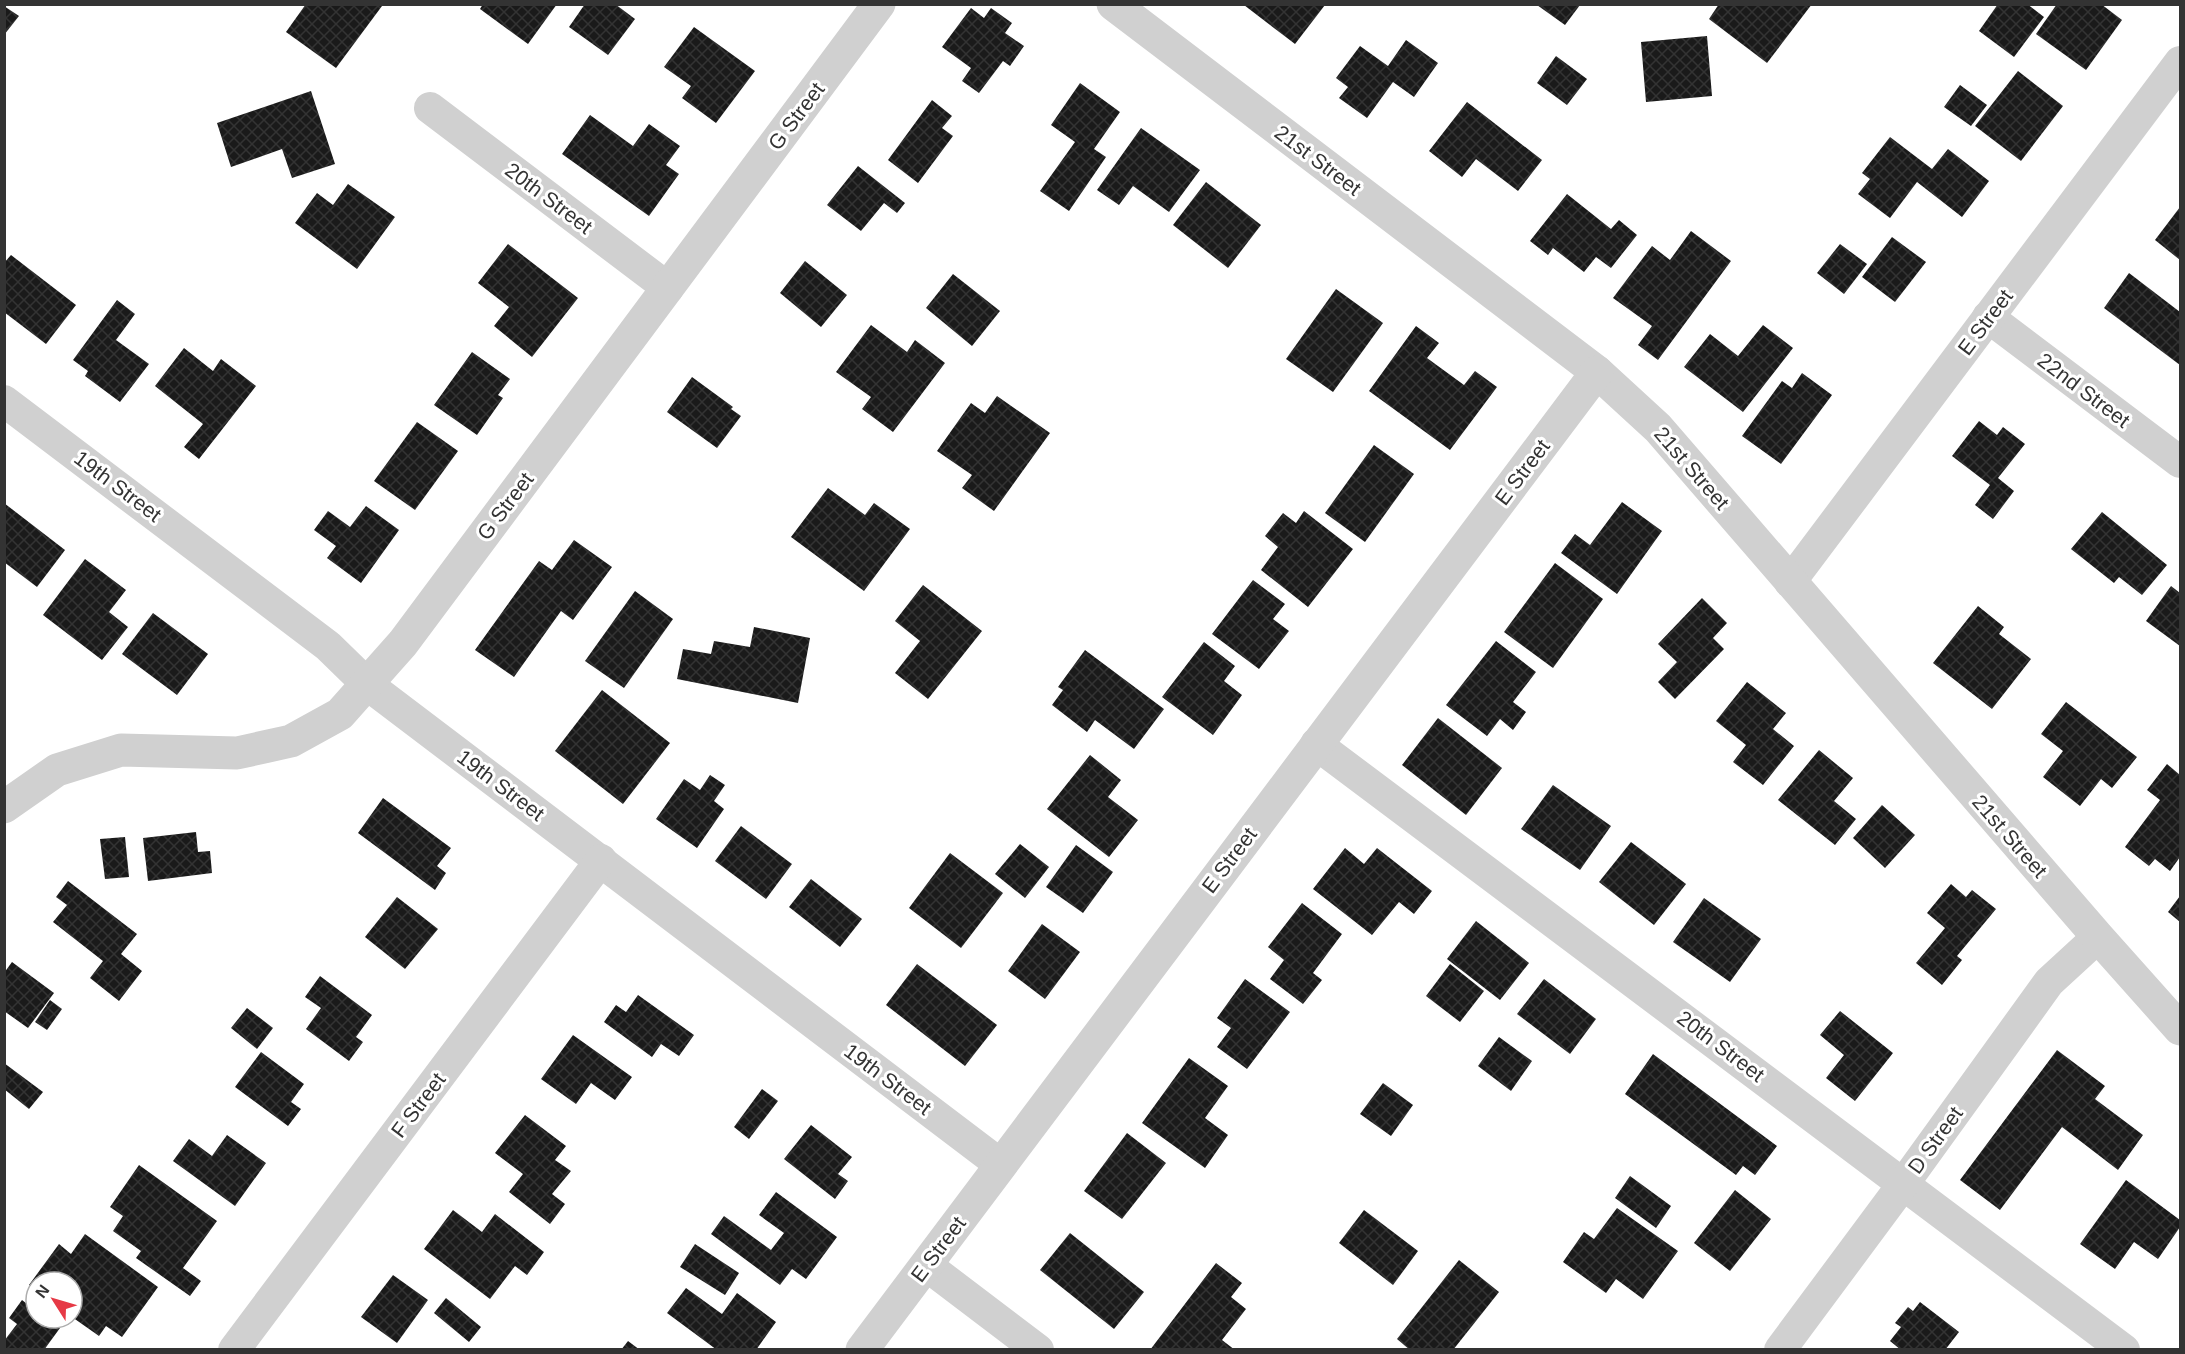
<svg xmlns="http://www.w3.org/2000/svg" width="2185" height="1354" font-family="Arial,sans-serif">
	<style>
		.building { fill: url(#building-cross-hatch) }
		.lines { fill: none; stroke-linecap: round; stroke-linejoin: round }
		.minor { stroke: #d0d0d0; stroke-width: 32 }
		.tertiary { stroke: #d0d0d0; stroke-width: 33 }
		.labels { text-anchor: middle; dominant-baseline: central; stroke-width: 6; stroke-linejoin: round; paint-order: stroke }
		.street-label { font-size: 21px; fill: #333; stroke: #fff }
	</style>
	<defs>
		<pattern id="building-cross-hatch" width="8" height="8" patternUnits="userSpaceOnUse" patternTransform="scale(1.5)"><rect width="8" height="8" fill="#1a1a1a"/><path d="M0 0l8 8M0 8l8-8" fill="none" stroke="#333"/></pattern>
	</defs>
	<rect width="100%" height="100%" fill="#fff"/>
	<g class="building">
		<polygon points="306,4 379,4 382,6 336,68 286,32"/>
		<polygon points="483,4 557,4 528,44 480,9"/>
		<polygon points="585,4 615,4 635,19 608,55 569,27"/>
		<polygon points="1719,4 1812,4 1767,63 1709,19"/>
		<polygon points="1998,4 2027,4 2044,17 2014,57 1979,31"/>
		<polygon points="2057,4 2101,4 2122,20 2086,70 2036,34"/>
		<polygon points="1244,5 1325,5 1295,44"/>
		<polygon points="1537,5 1580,5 1565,25"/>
		<polygon points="4,6 19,16 4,35"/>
		<polygon points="971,8 984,18 991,8 1012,23 1005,33 1024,46 1010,66 1003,61 979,93 962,81 971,68 942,47"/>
		<polygon points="694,27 755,71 716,123 682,98 691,86 664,67"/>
		<polygon points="1707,36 1712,96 1646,102 1641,42"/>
		<polygon points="1406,40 1438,63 1414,97 1393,82 1367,118 1339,98 1348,87 1336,78 1360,46 1388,66"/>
		<polygon points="1556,56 1587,79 1567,105 1537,83"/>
		<polygon points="2018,71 2063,106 2021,161 1975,126"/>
		<polygon points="1080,83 1120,112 1094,149 1106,157 1069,211 1040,191 1075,142 1051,125"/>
		<polygon points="1960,85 1987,105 1971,126 1944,107"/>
		<polygon points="311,91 335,164 292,178 282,149 231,167 217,123"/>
		<polygon points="932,100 952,116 942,128 953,136 918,183 888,160"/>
		<polygon points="1467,102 1542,160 1518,191 1476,159 1462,177 1429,151"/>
		<polygon points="590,115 633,146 649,124 680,146 666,165 679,174 649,216 562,154"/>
		<polygon points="1141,128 1200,170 1169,212 1133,186 1119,205 1097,190"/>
		<polygon points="1890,137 1932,169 1948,149 1989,181 1962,217 1917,182 1890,218 1858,194 1870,179 1862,173"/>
		<polygon points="858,166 905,203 897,213 884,203 861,231 827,205"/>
		<polygon points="1206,182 1261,225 1228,268 1173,225"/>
		<polygon points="348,184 395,217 357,269 295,223 317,193 333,205"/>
		<polygon points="1567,194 1611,229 1619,220 1637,235 1611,268 1596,257 1584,272 1553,248 1548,255 1530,241"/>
		<polygon points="2180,207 2180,260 2155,240"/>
		<polygon points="1691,231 1731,261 1658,360 1638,345 1652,326 1613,298 1652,246 1670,260"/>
		<polygon points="1892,237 1926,262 1895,302 1862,277"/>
		<polygon points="508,244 578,298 532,357 494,326 509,307 478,283"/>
		<polygon points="1840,244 1867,264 1844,294 1817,273"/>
		<polygon points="11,255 76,305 46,344 4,312 4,263"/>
		<polygon points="805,261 847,295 821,327 780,293"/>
		<polygon points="2129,273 2180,312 2180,365 2104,308"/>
		<polygon points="953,274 1000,311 972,346 926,308"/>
		<polygon points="1336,289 1383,323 1333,392 1286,359"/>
		<polygon points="117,300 135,314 116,340 149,364 120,402 85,376 88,371 73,360"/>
		<polygon points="871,325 907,352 915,340 945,363 893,432 862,409 871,397 836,372"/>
		<polygon points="1763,325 1793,348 1743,412 1684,367 1710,334 1738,356"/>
		<polygon points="1416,326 1439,343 1427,358 1464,385 1475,371 1497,387 1450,450 1369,391"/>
		<polygon points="184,348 213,371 221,359 256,386 199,459 184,447 203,424 155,386"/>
		<polygon points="472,352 510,379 498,395 503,398 477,435 434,405"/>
		<polygon points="1802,373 1832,395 1781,464 1742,436 1782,381 1792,388"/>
		<polygon points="692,377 733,407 731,409 741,416 717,448 667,412"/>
		<polygon points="997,396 1050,433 994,511 962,488 972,475 937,451 971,403 985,413"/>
		<polygon points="1979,421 1997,435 2003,427 2025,444 1998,478 2014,491 1993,519 1975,505 1990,485 1952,456"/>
		<polygon points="417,422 458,451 415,510 374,481"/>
		<polygon points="1374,445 1414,474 1365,542 1325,513"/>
		<polygon points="828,488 865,515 874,503 910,529 864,591 791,537"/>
		<polygon points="1622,502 1662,531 1617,594 1561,553 1575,534 1590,545"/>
		<polygon points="4,503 65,550 37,587 4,562"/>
		<polygon points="366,506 399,530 361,583 327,558 336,546 314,530 328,511 350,527"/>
		<polygon points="1304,511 1353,549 1308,607 1261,570 1278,547 1265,536 1283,513 1296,523"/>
		<polygon points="2102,512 2167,565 2142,595 2119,577 2114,583 2071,549"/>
		<polygon points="574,540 612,567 573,620 561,611 514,677 475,650 539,561 552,570"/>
		<polygon points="85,559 126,590 109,612 128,627 102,660 43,615"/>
		<polygon points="1555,563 1603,599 1553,668 1504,632"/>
		<polygon points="1253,580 1285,604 1273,619 1289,631 1259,669 1212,634"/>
		<polygon points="923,585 982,631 928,699 895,673 920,641 895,621"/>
		<polygon points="2171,586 2180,593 2180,646 2146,621"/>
		<polygon points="635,591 673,619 624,688 585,661"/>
		<polygon points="1702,598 1727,623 1713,638 1724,649 1675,699 1658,682 1677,662 1658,644"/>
		<polygon points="1978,606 2004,627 1999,634 2031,659 1992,709 1933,663"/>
		<polygon points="153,613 208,654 177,695 122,654"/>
		<polygon points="754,627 810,638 798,703 677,679 683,649 711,654 714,641 750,647"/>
		<polygon points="1496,641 1536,672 1513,702 1526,712 1513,730 1500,719 1487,736 1446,705"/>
		<polygon points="1204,642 1235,666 1224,681 1242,695 1213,735 1162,697"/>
		<polygon points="1085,650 1164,709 1134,749 1095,720 1087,732 1052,705 1063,690 1058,687"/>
		<polygon points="1747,682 1786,713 1773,729 1794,746 1763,785 1733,762 1746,745 1716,721"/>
		<polygon points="602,690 670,743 623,804 555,751"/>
		<polygon points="2066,702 2137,757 2112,788 2101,779 2080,806 2043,777 2063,751 2041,734"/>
		<polygon points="1438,718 1502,768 1466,815 1402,765"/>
		<polygon points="1819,750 1853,778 1834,801 1856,819 1835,845 1778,800"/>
		<polygon points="1090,755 1121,780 1108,797 1138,820 1109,857 1047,809"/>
		<polygon points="2167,764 2180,775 2180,857 2170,871 2155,859 2149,866 2125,847 2160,800 2147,790"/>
		<polygon points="710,775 725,785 714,801 724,809 697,848 656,819 684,779 700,790"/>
		<polygon points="1553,785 1611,826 1580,870 1521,829"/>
		<polygon points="383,798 451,848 437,866 446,873 435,890 358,833"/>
		<polygon points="1882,805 1915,835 1885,868 1853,838"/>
		<polygon points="741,826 792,864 766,899 715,861"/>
		<polygon points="196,832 198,852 210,851 212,873 148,881 143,838"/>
		<polygon points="125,837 129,877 105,879 100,839"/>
		<polygon points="1631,842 1686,884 1654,925 1599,882"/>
		<polygon points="1020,844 1049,867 1025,898 995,874"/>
		<polygon points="1076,845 1113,872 1083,913 1046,887"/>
		<polygon points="1345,848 1364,864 1377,848 1432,891 1414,914 1399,902 1372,935 1313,889"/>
		<polygon points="950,853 1003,893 961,948 909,908"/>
		<polygon points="811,879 862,919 840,947 789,907"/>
		<polygon points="68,881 137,934 121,954 142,971 119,1001 90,978 103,961 53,922 67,905 56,897"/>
		<polygon points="1951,884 1966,897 1972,890 1996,909 1957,956 1962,960 1942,985 1916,963 1945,928 1927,913"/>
		<polygon points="2180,896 2180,922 2168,912"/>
		<polygon points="397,897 438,929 405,969 365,937"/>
		<polygon points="1704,898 1761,939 1730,982 1673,942"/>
		<polygon points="1302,903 1342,934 1313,973 1322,980 1303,1004 1270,979 1284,960 1268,947"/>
		<polygon points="1476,921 1529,963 1500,1000 1447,959"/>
		<polygon points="1042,924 1080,952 1045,999 1008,971"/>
		<polygon points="12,962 54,993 28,1028 4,1011 4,973"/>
		<polygon points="917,964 997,1025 965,1066 886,1005"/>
		<polygon points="1450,964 1484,991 1460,1022 1426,996"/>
		<polygon points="320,976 372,1015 356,1037 363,1042 349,1061 306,1029 321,1008 305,997"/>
		<polygon points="1245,979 1290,1012 1247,1069 1217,1047 1231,1028 1217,1018"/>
		<polygon points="1544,979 1596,1019 1570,1054 1517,1014"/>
		<polygon points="638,995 694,1035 679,1056 661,1044 652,1057 604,1022 616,1005 626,1012"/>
		<polygon points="50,1000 62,1009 47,1030 35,1022"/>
		<polygon points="247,1008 273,1028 257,1049 231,1028"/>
		<polygon points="1840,1011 1893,1053 1855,1101 1826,1078 1844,1055 1820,1035"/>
		<polygon points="573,1035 632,1077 615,1100 591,1083 576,1104 541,1079"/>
		<polygon points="1499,1037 1532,1061 1511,1091 1478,1066"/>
		<polygon points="2057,1050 2105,1086 2095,1099 2143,1135 2118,1170 2062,1127 2000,1210 1960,1180"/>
		<polygon points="261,1052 304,1084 291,1102 301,1109 288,1126 235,1087"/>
		<polygon points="1653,1054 1777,1146 1755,1175 1743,1166 1736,1175 1625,1094"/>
		<polygon points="1189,1058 1228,1086 1205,1118 1228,1135 1205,1168 1142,1123"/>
		<polygon points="4,1063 43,1092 29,1109 4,1089"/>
		<polygon points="1383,1083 1413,1105 1391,1136 1360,1114"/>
		<polygon points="762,1089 778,1101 749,1139 734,1127"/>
		<polygon points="525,1115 566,1146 555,1160 571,1171 552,1194 565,1204 550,1224 509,1192 523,1174 495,1153"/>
		<polygon points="811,1125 852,1157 838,1174 848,1181 835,1199 784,1159"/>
		<polygon points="1127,1133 1166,1163 1122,1219 1084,1191"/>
		<polygon points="227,1135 266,1163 235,1206 173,1161 189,1139 212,1156"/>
		<polygon points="139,1165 217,1221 183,1268 201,1281 190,1296 136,1258 141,1251 113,1231 123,1216 110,1207"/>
		<polygon points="1630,1176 1671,1206 1656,1228 1615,1198"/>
		<polygon points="2126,1180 2180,1220 2180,1227 2158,1259 2134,1242 2115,1269 2080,1244"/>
		<polygon points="1735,1190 1771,1219 1730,1271 1694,1243"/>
		<polygon points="776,1192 837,1237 806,1279 792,1269 780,1285 711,1234 724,1216 771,1250 784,1233 759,1215"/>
		<polygon points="1617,1208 1678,1251 1643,1299 1616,1279 1606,1293 1563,1262 1584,1232 1594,1239"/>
		<polygon points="453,1210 482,1232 495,1214 544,1252 527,1275 515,1266 490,1299 424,1249"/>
		<polygon points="1364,1210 1418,1251 1393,1285 1339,1243"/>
		<polygon points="1070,1233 1144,1292 1114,1329 1040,1270"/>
		<polygon points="85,1234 158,1287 122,1337 106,1326 99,1336 72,1317 72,1282 36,1282 36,1290 29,1285 59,1244 71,1254"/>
		<polygon points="695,1244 739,1273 725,1295 680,1267"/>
		<polygon points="1459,1260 1499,1292 1453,1350 1410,1350 1397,1339"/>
		<polygon points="1216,1263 1242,1283 1231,1297 1246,1309 1222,1340 1235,1350 1150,1350"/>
		<polygon points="393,1275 428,1300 397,1343 361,1317"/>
		<polygon points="686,1288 722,1314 737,1293 776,1322 756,1350 717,1350 667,1313"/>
		<polygon points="446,1298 481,1327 469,1342 434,1313"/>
		<polygon points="22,1300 36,1311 36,1318 46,1318 60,1328 44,1350 4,1350 4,1341 17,1324 9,1318"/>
		<polygon points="1920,1302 1959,1332 1945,1350 1901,1350 1890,1341 1901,1327 1895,1323 1908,1307 1913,1311"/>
		<polygon points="628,1341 640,1350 621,1350"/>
	</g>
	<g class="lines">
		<g class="minor">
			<polyline points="430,108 668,288"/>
			<polyline points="1988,317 2180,462"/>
			<polyline points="4,401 328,646 368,685 1001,1165"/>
			<polyline points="1790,582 2180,62"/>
			<polyline points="1316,744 2124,1350"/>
			<polyline points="926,1265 1038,1350"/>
			<polyline points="234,1350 601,860"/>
			<polyline points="1780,1350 1904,1183 2049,982 2098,937"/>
		</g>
		<g class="tertiary">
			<polyline points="1113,4 1597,372 1658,428 2098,937 2180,1029"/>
			<polyline points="4,807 57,770 121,750 237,753 291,741 340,714 403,643 879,4"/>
			<polyline points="862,1350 1597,372"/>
		</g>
	</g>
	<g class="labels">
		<g class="street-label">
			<text transform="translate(796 116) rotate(-53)">G Street</text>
			<text transform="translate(1318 160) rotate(37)">21st Street</text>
			<text transform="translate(549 198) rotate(37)">20th Street</text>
			<text transform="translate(1985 322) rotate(-53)">E Street</text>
			<text transform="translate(2084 390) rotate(37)">22nd Street</text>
			<text transform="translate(1692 468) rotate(49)">21st Street</text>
			<text transform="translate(1522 472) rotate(-53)">E Street</text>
			<text transform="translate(118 486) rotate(37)">19th Street</text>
			<text transform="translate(505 506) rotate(-53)">G Street</text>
			<text transform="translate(501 785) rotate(37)">19th Street</text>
			<text transform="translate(2010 836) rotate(49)">21st Street</text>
			<text transform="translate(1229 860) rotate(-53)">E Street</text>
			<text transform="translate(1721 1046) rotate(37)">20th Street</text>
			<text transform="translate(888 1079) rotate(37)">19th Street</text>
			<text transform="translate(418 1105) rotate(-53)">F Street</text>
			<text transform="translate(1935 1140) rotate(-54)">D Street</text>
			<text transform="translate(938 1249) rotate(-53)">E Street</text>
		</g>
	</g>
	<rect width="2185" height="1354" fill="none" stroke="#333333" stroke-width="12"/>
	<g transform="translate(54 1300) rotate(307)"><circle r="28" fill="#ffffff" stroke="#adadad" stroke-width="1.5"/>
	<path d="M0-4.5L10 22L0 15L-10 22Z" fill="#e63946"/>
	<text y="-9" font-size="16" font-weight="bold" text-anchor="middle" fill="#333333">N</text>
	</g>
</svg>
